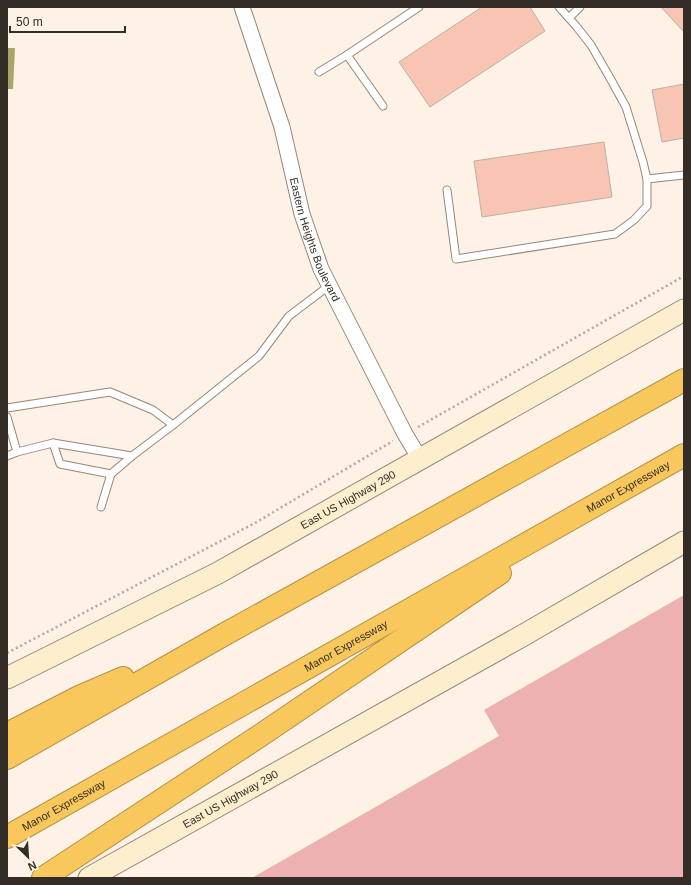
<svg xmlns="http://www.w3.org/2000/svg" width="691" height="885" font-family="Arial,sans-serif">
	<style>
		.green { fill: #ecb1b0 }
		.water { fill: #a8a56b }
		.building { fill: #f7c5b2; stroke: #c2ada5 }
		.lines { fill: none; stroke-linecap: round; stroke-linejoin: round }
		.lane-casing { stroke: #96877a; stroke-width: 9 }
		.street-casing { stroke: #96877a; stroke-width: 17 }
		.secondary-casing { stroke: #96877a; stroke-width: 23 }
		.highway-casing { stroke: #b49149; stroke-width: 24 }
		.path { stroke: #b3a89e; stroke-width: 2.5; stroke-dasharray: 2 3; stroke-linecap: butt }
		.lane { stroke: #fff; stroke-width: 7 }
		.street { stroke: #fff; stroke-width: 15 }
		.secondary { stroke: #fdeece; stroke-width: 21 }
		.highway { stroke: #f9c85c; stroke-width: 22 }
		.labels { text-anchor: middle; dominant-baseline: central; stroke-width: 3.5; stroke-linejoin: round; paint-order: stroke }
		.street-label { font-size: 11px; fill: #332c27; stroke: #fef1e5 }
	</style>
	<rect width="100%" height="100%" fill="#fef1e5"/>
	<polygon class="green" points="684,595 684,878 252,878 499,736 484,710"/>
	<polygon class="water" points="7,48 15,48 13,89 7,89"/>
	<g class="building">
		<polygon points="482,7 530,7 545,31 430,107 399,62"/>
		<polygon points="661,7 684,7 684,31 683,31"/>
		<polygon points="684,84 684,138 662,142 652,90"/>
		<polygon points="604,142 612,197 482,217 474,161"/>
	</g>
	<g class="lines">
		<g class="lane-casing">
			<g id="lane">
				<polyline points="569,18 580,7"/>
				<polyline points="319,72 347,55"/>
				<polyline points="383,106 347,55 419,7"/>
				<polyline points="647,179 684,175"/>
				<polyline points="447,190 456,259 615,234 634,220 647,206 647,179 643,162 626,107 610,78 591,45 576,26 559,7"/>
				<polyline points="7,408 110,392 153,410 173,425"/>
				<polyline points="7,417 17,452"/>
				<polyline points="53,443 60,464 111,474"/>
				<polyline points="7,456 17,452 53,443 132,456"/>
				<polyline points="101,507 111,474 132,456 173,425 259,356 289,316 330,285"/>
			</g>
		</g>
		<g class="street-casing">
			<g id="street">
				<path id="s1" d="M242,7L282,127L302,214L321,269L405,434L420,459"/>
			</g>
		</g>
		<g class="secondary-casing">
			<g id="secondary">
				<path id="s2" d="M7,678L218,573L684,310"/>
				<path id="s3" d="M89,878L522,636L684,542"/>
			</g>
		</g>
		<g class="highway-casing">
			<g id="highway">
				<polyline points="7,734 81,696 123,678"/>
				<polyline points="7,758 225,634 684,380"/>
				<path id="s4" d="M7,837L684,455"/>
				<polyline points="43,878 261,735 500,573"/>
			</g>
		</g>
		<g class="path">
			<polyline points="418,427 684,276"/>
			<polyline points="7,653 255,523 393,441"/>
		</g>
		<use href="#lane" class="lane"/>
		<use href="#street" class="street"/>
		<use href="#secondary" class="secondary"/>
		<use href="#highway" class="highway"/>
	</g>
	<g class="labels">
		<g class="street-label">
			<text stroke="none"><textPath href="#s1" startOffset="244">Eastern Heights Boulevard</textPath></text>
			<text stroke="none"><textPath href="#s4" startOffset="713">Manor Expressway</textPath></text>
			<text stroke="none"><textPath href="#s2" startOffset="385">East US Highway 290</textPath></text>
			<text stroke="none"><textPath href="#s4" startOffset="389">Manor Expressway</textPath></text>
			<text stroke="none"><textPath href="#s3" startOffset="162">East US Highway 290</textPath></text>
			<text stroke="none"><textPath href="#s4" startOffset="65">Manor Expressway</textPath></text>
		</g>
	</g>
	<rect width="691" height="885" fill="none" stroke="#332c27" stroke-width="16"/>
	<g transform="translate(28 857) rotate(155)" stroke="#fef1e5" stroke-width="3" paint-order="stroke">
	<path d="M0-3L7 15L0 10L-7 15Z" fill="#332c27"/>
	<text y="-6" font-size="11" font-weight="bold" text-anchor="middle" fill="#332c27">N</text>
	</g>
	<path d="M10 26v6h115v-6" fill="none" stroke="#332c27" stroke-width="2"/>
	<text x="16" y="26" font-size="12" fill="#332c27" stroke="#fef1e5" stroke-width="3" paint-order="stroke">50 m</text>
</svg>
